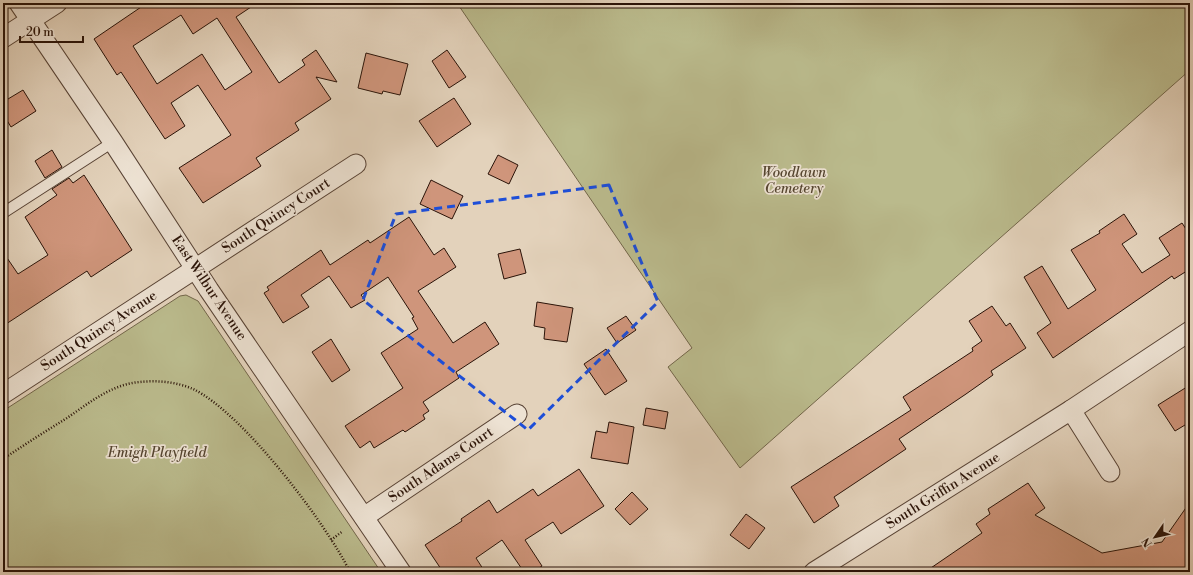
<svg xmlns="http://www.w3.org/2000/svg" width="1193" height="575" font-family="'Libre Bodoni',serif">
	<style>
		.green { fill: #baba8c; stroke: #72664a }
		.building { fill: #cf957b; stroke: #2a1308; fill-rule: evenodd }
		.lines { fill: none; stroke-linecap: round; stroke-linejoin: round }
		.service-casing { stroke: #584335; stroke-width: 12 }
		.minor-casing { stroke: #584335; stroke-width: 21 }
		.path { stroke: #2a1308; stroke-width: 2.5; stroke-dasharray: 1 2; stroke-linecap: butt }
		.service { stroke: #ede2d3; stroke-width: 10 }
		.minor { stroke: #ede2d3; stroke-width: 19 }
		.marked { fill: none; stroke: #1d4ed8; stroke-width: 3; stroke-dasharray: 8 5; stroke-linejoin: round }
		.labels { text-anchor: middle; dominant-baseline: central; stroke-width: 3.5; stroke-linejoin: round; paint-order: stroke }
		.park-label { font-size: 14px; font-style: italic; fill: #554530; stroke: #ede2d3 }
		.street-label { font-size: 14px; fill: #2a1308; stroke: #ede2d3 }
	</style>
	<rect width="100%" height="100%" fill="#e3d2bb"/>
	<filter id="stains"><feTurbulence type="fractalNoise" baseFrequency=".005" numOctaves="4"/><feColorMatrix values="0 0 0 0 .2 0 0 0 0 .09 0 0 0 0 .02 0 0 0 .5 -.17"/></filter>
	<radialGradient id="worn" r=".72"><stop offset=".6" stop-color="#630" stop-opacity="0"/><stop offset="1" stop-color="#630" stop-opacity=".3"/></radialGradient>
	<g class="green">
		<polygon points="457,3 1190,3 1190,70 740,468 668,367 692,348"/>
		<polygon points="186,295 198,301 381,572 3,572 3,411 180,296"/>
	</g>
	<g class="building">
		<path d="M147,3H257L236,17L279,83L305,65L302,60L316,50L337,82L316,77L331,99L295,123L299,130L256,158L261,166L203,203L179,168L231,135L198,85L171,103L185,126L165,139L121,72L117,75L94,39ZM181,15L193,34L217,18L252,72L225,90L202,54L157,84L133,46Z"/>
		<polygon points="447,50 466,77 449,88 432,61"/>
		<polygon points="366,53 408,64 400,95 383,91 382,94 358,88"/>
		<polygon points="23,90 36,111 11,127 3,114 3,102"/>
		<polygon points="454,98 471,124 437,147 419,121"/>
		<polygon points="52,150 62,167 45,178 35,161"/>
		<polygon points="498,155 518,165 509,184 488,174"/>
		<polygon points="84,175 132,250 91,277 87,271 3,326 3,252 18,274 48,255 25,217 57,195 52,189 69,178 73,183"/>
		<polygon points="431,180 463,196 452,219 420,204"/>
		<polygon points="1124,214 1137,234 1122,244 1142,273 1170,255 1159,238 1182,223 1190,235 1190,269 1174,279 1172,276 1053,358 1037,333 1051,323 1024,277 1042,266 1068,309 1096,290 1071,250 1100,233 1099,231"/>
		<polygon points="409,217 434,255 444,248 456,267 418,291 453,343 485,322 499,344 456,372 459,378 423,402 429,411 423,415 425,419 405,432 403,430 374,448 370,441 360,448 345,426 403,388 381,353 418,329 412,318 414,317 388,277 361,295 365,300 351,308 329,276 301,295 309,307 283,323 264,293 269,290 267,287 321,250 330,265 368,240 370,243"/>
		<polygon points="520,249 526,273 504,279 498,254"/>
		<polygon points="537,302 573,308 567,342 544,339 545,328 534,326"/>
		<polygon points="992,306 1006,326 1010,323 1026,348 991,371 993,375 966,394 899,439 906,449 834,497 839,506 814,523 791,487 911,410 903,397 973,351 972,348 982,341 969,321"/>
		<polygon points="626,316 636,330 617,343 607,328"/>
		<polygon points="331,339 350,370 332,382 312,352"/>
		<polygon points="606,349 627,381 605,395 584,364"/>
		<polygon points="1190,385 1190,422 1175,431 1158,405"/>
		<polygon points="646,408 668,412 665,429 643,425"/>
		<polygon points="609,422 634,427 628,464 591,458 596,431 607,433"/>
		<polygon points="579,469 604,506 561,534 553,522 525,540 542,566 533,572 524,572 502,540 476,558 485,572 443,572 425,545 462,521 461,519 489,500 497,513 533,489 538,496"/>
		<polygon points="1028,483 1045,508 1035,515 1102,553 1162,542 1190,502 1190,572 925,572 982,533 976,524 990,514 988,509"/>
		<polygon points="632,492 648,509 630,525 615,509"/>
		<polygon points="746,514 765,528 749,549 730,535"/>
	</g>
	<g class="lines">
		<g class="service-casing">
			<polyline id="service" points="3,213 113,142"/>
		</g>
		<g class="minor-casing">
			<g id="minor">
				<polyline points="19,3 113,142 209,290 401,572"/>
				<polyline points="3,38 57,3"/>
				<polyline points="3,394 356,164"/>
				<polyline points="1071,410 1110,472"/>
				<polyline points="364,517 517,414"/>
				<polyline points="814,572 1071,410 1190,331"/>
			</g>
		</g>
		<g class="path">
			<path d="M3,459C24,445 46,431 67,418C89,403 112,384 140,382C157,380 177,382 193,389C242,412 326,523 350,572"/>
			<polyline points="331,540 343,531"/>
		</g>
		<use href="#service" class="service"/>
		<use href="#minor" class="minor"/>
	</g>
	<path class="marked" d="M609,185L658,302L528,430L363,300L396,214Z"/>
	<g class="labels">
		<g class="park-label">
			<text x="794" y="173">Woodlawn<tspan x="794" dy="16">Cemetery</tspan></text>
			<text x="157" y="453">Emigh Playfield</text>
		</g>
		<g class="street-label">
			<text transform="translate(276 216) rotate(-33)">South Quincy Court</text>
			<text transform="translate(209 288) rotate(56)">East Wilbur Avenue</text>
			<text transform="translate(99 331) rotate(-33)">South Quincy Avenue</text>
			<text transform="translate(441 465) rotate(-34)">South Adams Court</text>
			<text transform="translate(943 491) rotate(-32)">South Griffin Avenue</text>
		</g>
	</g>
	<rect width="1193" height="575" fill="none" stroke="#e3d2bb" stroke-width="16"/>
	<rect x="4" y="4" width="1185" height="567" fill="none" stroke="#2a1308" stroke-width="2"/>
	<rect x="8" y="8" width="1177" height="559" fill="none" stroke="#2a1308"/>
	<g transform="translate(1155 537) rotate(236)" stroke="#ede2d3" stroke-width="3" paint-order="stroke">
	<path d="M0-3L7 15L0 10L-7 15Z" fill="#2a1308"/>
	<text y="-6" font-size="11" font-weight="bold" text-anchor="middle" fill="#2a1308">N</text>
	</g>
	<path d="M20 36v6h63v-6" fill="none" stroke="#2a1308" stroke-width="2"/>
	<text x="26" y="36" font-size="12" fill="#2a1308" stroke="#ede2d3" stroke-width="3" paint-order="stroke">20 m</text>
	<rect width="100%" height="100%" filter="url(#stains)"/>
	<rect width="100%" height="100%" fill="url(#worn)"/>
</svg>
